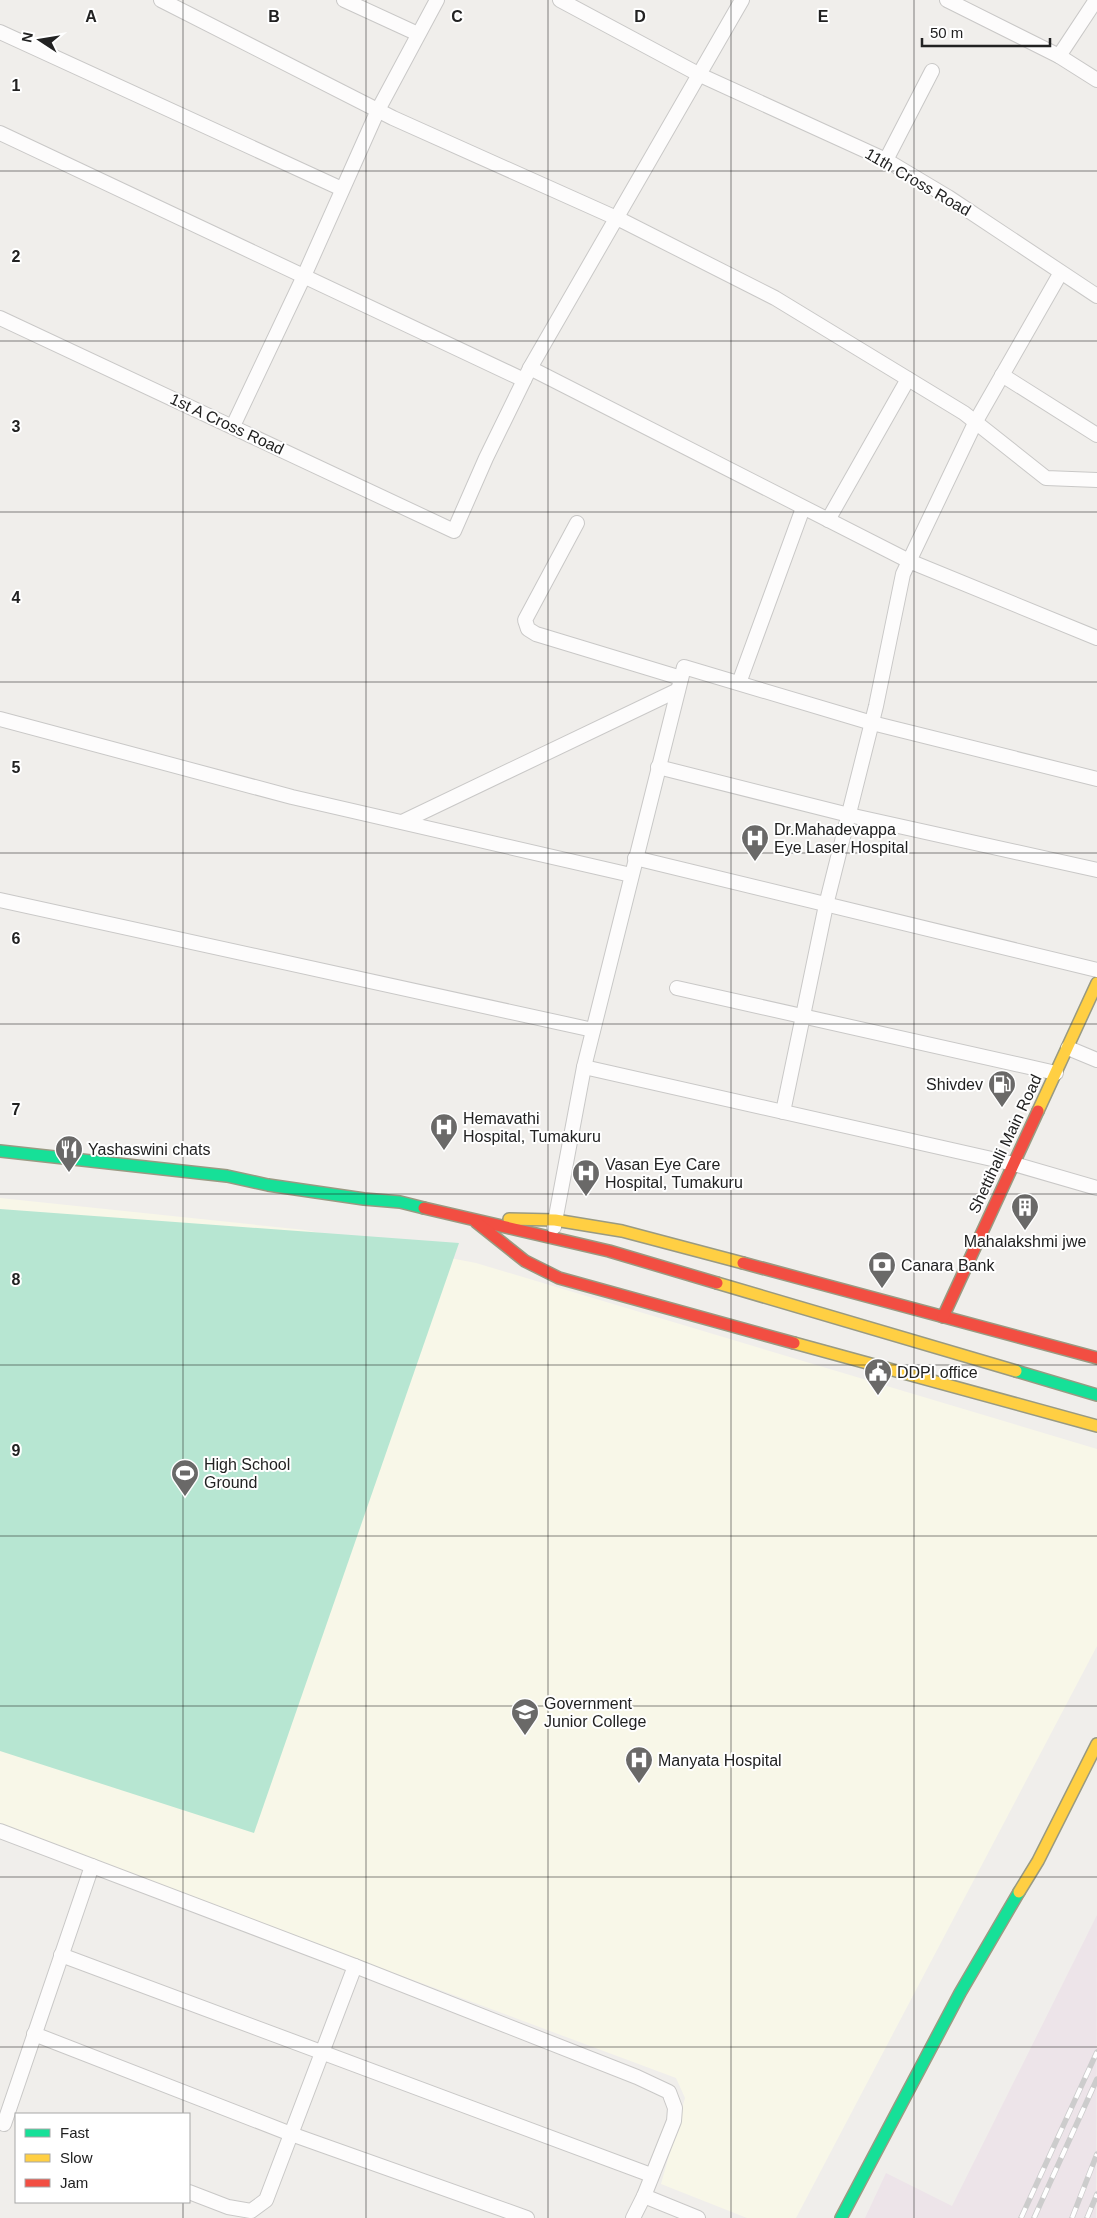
<svg xmlns="http://www.w3.org/2000/svg" width="1097" height="2218" font-family="Helvetica,sans-serif">
	<style>
		.industrial { fill: #ede4e9 }
		.education { fill: #f8f7e8 }
		.pitch { fill: #b7e6d2 }
		.lines { fill: none; stroke-linecap: round; stroke-linejoin: round }
		.street-casing { stroke: #c9c8c7; stroke-width: 16 }
		.fast-casing { stroke: #999a82; stroke-width: 14 }
		.slow-casing { stroke: #999a82; stroke-width: 14 }
		.jam-casing { stroke: #999a82; stroke-width: 14 }
		.street { stroke: #fdfcfc; stroke-width: 14 }
		.fast { stroke: #16e098; stroke-width: 11 }
		.slow { stroke: #ffcf43; stroke-width: 11 }
		.jam { stroke: #f24e42; stroke-width: 11 }
		.rail-casing { stroke: #ccc; stroke-width: 5.5 }
		.rail { stroke: #fff; stroke-width: 4; stroke-dasharray: 11; stroke-linecap: butt }
		.grid { fill: none; stroke: #222; stroke-width: 1; stroke-opacity: 0.55 }
		.labels { text-anchor: middle; dominant-baseline: central; stroke-width: 4; stroke-linejoin: round; paint-order: stroke }
		.street-label { font-size: 16px; fill: #222; stroke: #fff }
		.poi-label { font-size: 16px; fill: #222; stroke: #fff; text-anchor: start }
		.grid-label { font-size: 16px; text-anchor: middle; font-weight: bold; fill: #222; stroke: #fff; stroke-width: 4; stroke-linejoin: round; paint-order: stroke }
	</style>
	<rect width="100%" height="100%" fill="#f0eeeb"/>
	<polygon class="industrial" points="1097,1915 1096,2218 865,2218 886,2173 952,2206"/>
	<polygon class="education" points="0,1198 305,1230 476,1263 1097,1449 1097,1646 796,2218 747,2218 661,2184 685,2098 676,2078 0,1826"/>
	<polygon class="pitch" points="0,1209 459,1243 254,1833 0,1751"/>
	<g class="lines">
		<g class="street-casing">
			<g id="street">
				<polyline points="161,0 393,118 623,221 775,298 964,413 1046,478 1097,480"/>
				<polyline points="344,0 418,34"/>
				<polyline points="560,0 700,75 886,160 948,197 1097,296"/>
				<polyline points="947,0 1059,56 1097,80"/>
				<polyline points="0,32 342,189"/>
				<polyline points="1059,56 1096,0"/>
				<polyline points="0,133 524,380"/>
				<polyline points="886,160 932,71"/>
				<polyline points="0,318 454,531 486,458 530,368 742,0"/>
				<polyline points="530,368 909,561 1097,638"/>
				<polyline points="1002,375 1097,435"/>
				<polyline points="233,426 304,276 378,110 437,0"/>
				<polyline points="828,520 908,379"/>
				<polyline points="577,523 525,620 528,629 536,634 681,678"/>
				<polyline points="739,683 803,508"/>
				<polyline points="0,719 292,797 631,875"/>
				<polyline points="658,767 849,815 1097,870"/>
				<polyline points="402,822 678,690"/>
				<polyline points="635,858 1097,970"/>
				<polyline points="0,900 593,1030"/>
				<polyline points="677,988 1056,1073"/>
				<polyline points="1068,1048 1097,1060"/>
				<polyline points="584,1067 1014,1164 1097,1188"/>
				<polyline points="783,1112 826,905 876,706 903,574 976,421 1060,274"/>
				<polyline points="554,1227 584,1067 684,667 872,723 1097,779"/>
				<polyline points="0,1831 355,1966 637,2077 669,2092 675,2108 674,2121 644,2196 633,2218"/>
				<polyline points="61,1955 651,2175"/>
				<polyline points="34,2034 291,2134 527,2218"/>
				<polyline points="4,2124 92,1866"/>
				<polyline points="189,2192 228,2207 251,2211 266,2200 355,1966"/>
				<polyline points="644,2196 698,2218"/>
			</g>
		</g>
		<g class="fast-casing">
			<g id="fast">
				<polyline points="0,1151 227,1176 268,1185 364,1199 400,1202 424,1208"/>
				<polyline points="1016,1371 1097,1395"/>
				<polyline points="841,2218 960,1993 1019,1892"/>
			</g>
		</g>
		<g class="slow-casing">
			<g id="slow">
				<polyline points="1038,1111 1097,983"/>
				<polyline points="509,1219 555,1220 622,1231 743,1263"/>
				<polyline points="717,1283 1016,1371"/>
				<polyline points="794,1343 1097,1426"/>
				<polyline points="1019,1892 1038,1861 1097,1744"/>
			</g>
		</g>
		<g class="jam-casing">
			<g id="jam">
				<polyline points="424,1208 609,1251 717,1283"/>
				<polyline points="476,1222 525,1261 559,1278 794,1343"/>
				<polyline points="743,1263 1097,1358"/>
				<polyline points="943,1317 1038,1111"/>
			</g>
		</g>
		<use href="#street" class="street"/>
		<use href="#fast" class="fast"/>
		<use href="#slow" class="slow"/>
		<use href="#jam" class="jam"/>
		<g class="rail-casing">
			<g id="rail">
				<polyline points="1021,2218 1097,2052"/>
				<polyline points="1034,2218 1097,2079"/>
				<polyline points="1072,2218 1097,2154"/>
				<polyline points="1087,2218 1097,2194"/>
			</g>
		</g>
		<use href="#rail" class="rail"/>
	</g>
	<path class="grid" d="M183,0V2114M366,0V2218M548,0V2218M731,0V2218M914,0V2218M0,171H1097M0,341H1097M0,512H1097M0,682H1097M0,853H1097M0,1024H1097M0,1194H1097M0,1365H1097M0,1536H1097M0,1706H1097M0,1877H1097M0,2047H1097M183,2202V2218"/>
	<defs>
		<g id="hospital-pin" transform="scale(1.4375)"><path d="M0 17L-7.5 6A9.5 9.5 0 1 1 7.5 6Z" fill="#6a6968" stroke="#fff"/><path d="M-5-5h3v3.5h4V-5h3V5h-3V1.5h-4V5h-3Z" fill="#fff"/></g>
		<g id="fuel-pin" transform="scale(1.4375)"><path d="M0 17L-7.5 6A9.5 9.5 0 1 1 7.5 6Z" fill="#6a6968" stroke="#fff"/><path d="M-5.5-6h7V0h2V4h1.3V-2.5L3-4.5l.8-.8L6-3V5H2.5V1h-1V6h-7ZM-4.2-4.7v3.2H.2V-4.7Z" fill="#fff"/></g>
		<g id="restaurant-pin" transform="scale(1.4375)"><path d="M0 17L-7.5 6A9.5 9.5 0 1 1 7.5 6Z" fill="#6a6968" stroke="#fff"/><path d="M-5-6h1v4h1v-4h1v4h1v-4h1v5L-1.5 .5V6h-2V.5L-5-1ZM5-6V6H3V1.5H1.5Q1.5-4 5-6Z" fill="#fff"/></g>
		<g id="building-pin" transform="scale(1.4375)"><path d="M0 17L-7.5 6A9.5 9.5 0 1 1 7.5 6Z" fill="#6a6968" stroke="#fff"/><path d="M-4-6H4V6H1V3H-1V6H-4ZM-2.5-4.3h1.7v1.8h-1.7ZM.8-4.3h1.7v1.8H.8ZM-2.5-1h1.7V.8h-1.7ZM.8-1h1.7V.8H.8Z" fill="#fff"/></g>
		<g id="bank-pin" transform="scale(1.4375)"><path d="M0 17L-7.5 6A9.5 9.5 0 1 1 7.5 6Z" fill="#6a6968" stroke="#fff"/><path d="M-6-4H6V4H-6ZM0-2.3a2.3 2.3 0 1 0 0 4.6a2.3 2.3 0 1 0 0-4.6Z" fill="#fff"/></g>
		<g id="civic-pin" transform="scale(1.4375)"><path d="M0 17L-7.5 6A9.5 9.5 0 1 1 7.5 6Z" fill="#6a6968" stroke="#fff"/><path d="M-.6-6.5H3V-4.5H.6V-3L4-1V1h2V6H-6V1h2V-1L-.6-3ZM-1.2 2.5V6h2.4V2.5Z" fill="#fff"/></g>
		<g id="stadium-pin" transform="scale(1.4375)"><path d="M0 17L-7.5 6A9.5 9.5 0 1 1 7.5 6Z" fill="#6a6968" stroke="#fff"/><path d="M0-5a6.5 5 0 1 0 0 10a6.5 5 0 1 0 0-10ZM-3.5-1.8h7v3.6h-7Z" fill="#fff"/></g>
		<g id="university-pin" transform="scale(1.4375)"><path d="M0 17L-7.5 6A9.5 9.5 0 1 1 7.5 6Z" fill="#6a6968" stroke="#fff"/><path d="M0-5L7-2L0 1L-7-2ZM-4 1L0 2.5L4 1V4Q0 6-4 4Z" fill="#fff"/></g>
	</defs>
	<g fill-rule="evenodd">
		<use href="#hospital-pin" x="755" y="838"/>
		<use href="#fuel-pin" x="1002" y="1084"/>
		<use href="#hospital-pin" x="444" y="1127"/>
		<use href="#restaurant-pin" x="69" y="1149"/>
		<use href="#hospital-pin" x="586" y="1173"/>
		<use href="#building-pin" x="1025" y="1207"/>
		<use href="#bank-pin" x="882" y="1265"/>
		<use href="#civic-pin" x="878" y="1372"/>
		<use href="#stadium-pin" x="185" y="1473"/>
		<use href="#university-pin" x="525" y="1712"/>
		<use href="#hospital-pin" x="639" y="1760"/>
	</g>
	<g class="labels">
		<g class="street-label">
			<text transform="translate(918 182) rotate(30)">11th Cross Road</text>
			<text transform="translate(227 424) rotate(25)">1st A Cross Road</text>
			<text transform="translate(1005 1144) rotate(-65)">Shettihalli Main Road</text>
		</g>
		<g class="poi-label">
			<text x="774" y="829">Dr.Mahadevappa<tspan x="774" dy="18">Eye Laser Hospital</tspan></text>
			<text x="983" y="1084" text-anchor="end">Shivdev</text>
			<text x="463" y="1118">Hemavathi<tspan x="463" dy="18">Hospital, Tumakuru</tspan></text>
			<text x="88" y="1149">Yashaswini chats</text>
			<text x="605" y="1164">Vasan Eye Care<tspan x="605" dy="18">Hospital, Tumakuru</tspan></text>
			<text x="1025" y="1241" text-anchor="middle">Mahalakshmi jwe</text>
			<text x="901" y="1265">Canara Bank</text>
			<text x="897" y="1372">DDPI office</text>
			<text x="204" y="1464">High School<tspan x="204" dy="18">Ground</tspan></text>
			<text x="544" y="1703">Government<tspan x="544" dy="18">Junior College</tspan></text>
			<text x="658" y="1760">Manyata Hospital</text>
		</g>
	</g>
	<g class="grid-label">
		<text x="91" y="22">A</text>
		<text x="274" y="22">B</text>
		<text x="457" y="22">C</text>
		<text x="640" y="22">D</text>
		<text x="823" y="22">E</text>
		<text x="16" y="91">1</text>
		<text x="16" y="262">2</text>
		<text x="16" y="432">3</text>
		<text x="16" y="603">4</text>
		<text x="16" y="773">5</text>
		<text x="16" y="944">6</text>
		<text x="16" y="1115">7</text>
		<text x="16" y="1285">8</text>
		<text x="16" y="1456">9</text>
	</g>
	<rect x="15" y="2113" width="175" height="90" fill="#ffffff" stroke="#a7a7a7"/>
	<rect x="25" y="2129" width="25" height="8" fill="#16e098" stroke="#a7a7a7"/>
	<text x="60" y="2138" font-size="15" fill="#222222">Fast</text>
	<rect x="25" y="2154" width="25" height="8" fill="#ffcf43" stroke="#a7a7a7"/>
	<text x="60" y="2163" font-size="15" fill="#222222">Slow</text>
	<rect x="25" y="2179" width="25" height="8" fill="#f24e42" stroke="#a7a7a7"/>
	<text x="60" y="2188" font-size="15" fill="#222222">Jam</text>
	<g transform="translate(40 40) rotate(282)" stroke="#ffffff" stroke-width="4" paint-order="stroke">
	<path d="M0-4L9 19L0 12L-9 19Z" fill="#222222"/>
	<text y="-8" font-size="14" font-weight="bold" text-anchor="middle" fill="#222222">N</text>
	</g>
	<path d="M922 38v8h128v-8" fill="none" stroke="#222222" stroke-width="2.5"/>
	<text x="930" y="38" font-size="15" fill="#222222" stroke="#ffffff" stroke-width="4" paint-order="stroke">50 m</text>
</svg>
